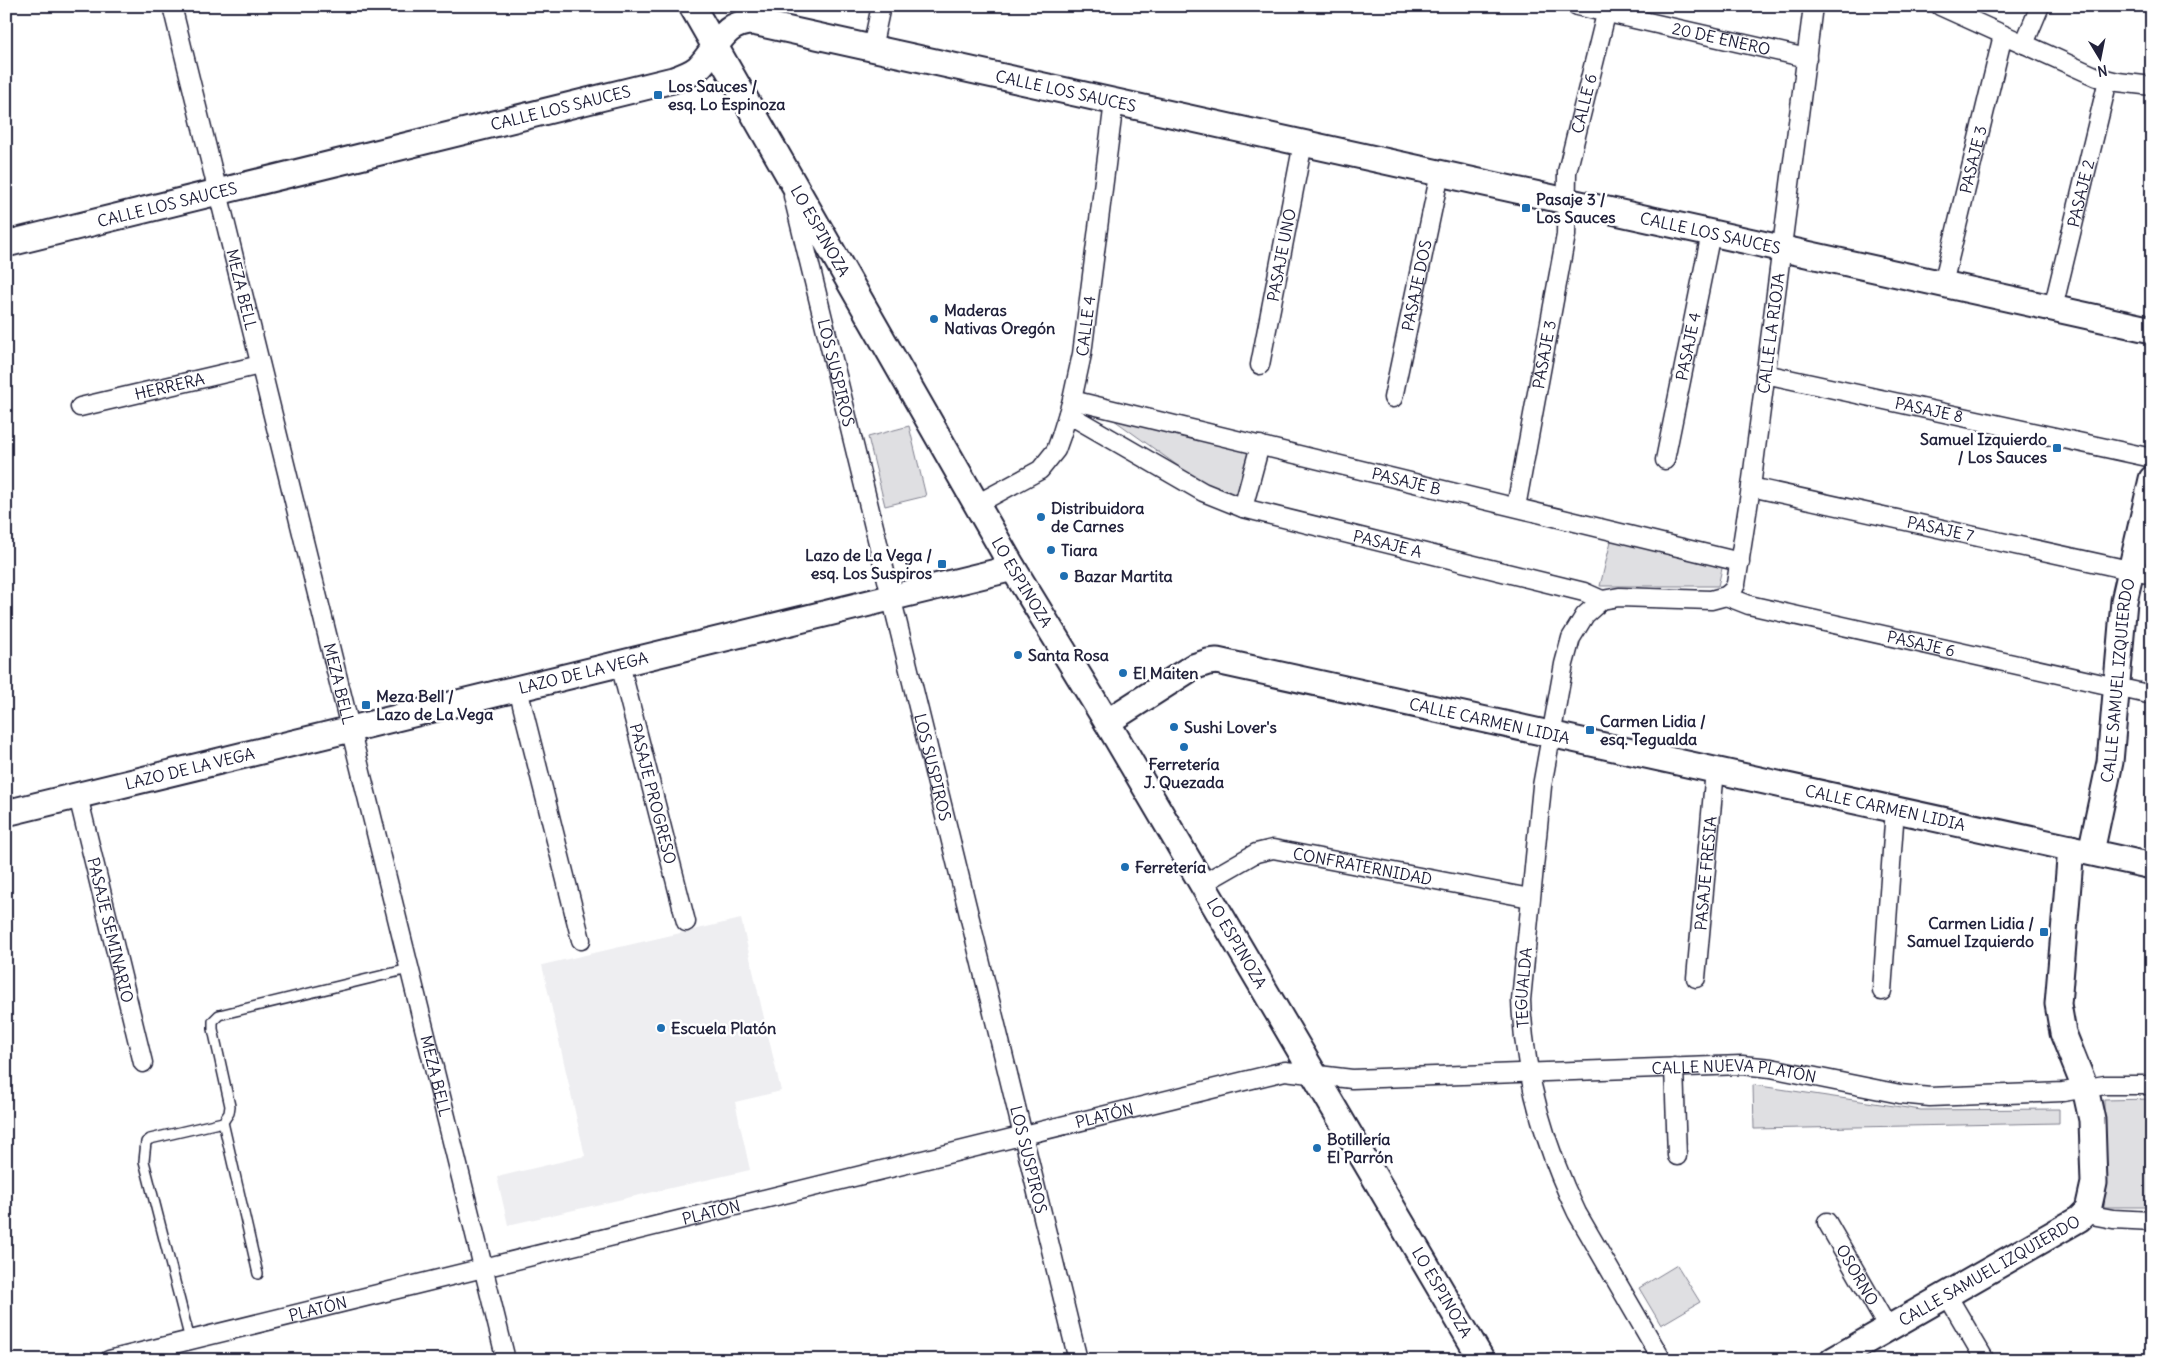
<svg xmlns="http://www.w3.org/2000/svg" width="2158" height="1366" font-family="Delius,sans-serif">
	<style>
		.built { fill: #eeeef1 }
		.green { fill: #dfdfe2; stroke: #80808e }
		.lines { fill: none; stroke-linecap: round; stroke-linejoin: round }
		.lane-casing { stroke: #22223b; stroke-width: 12 }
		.street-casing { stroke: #22223b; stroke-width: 21 }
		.secondary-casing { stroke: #22223b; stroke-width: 29 }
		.lane { stroke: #fff; stroke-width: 9 }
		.street { stroke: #fff; stroke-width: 18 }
		.secondary { stroke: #fff; stroke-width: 25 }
		.poi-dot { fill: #1f6fb2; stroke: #fff; stroke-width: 2 }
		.labels { text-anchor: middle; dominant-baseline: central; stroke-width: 5; stroke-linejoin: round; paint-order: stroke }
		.street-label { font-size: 16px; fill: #22223b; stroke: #fff }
		.poi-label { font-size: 16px; font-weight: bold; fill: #22223b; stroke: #fff; text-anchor: start }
	</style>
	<rect width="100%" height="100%" fill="#fff"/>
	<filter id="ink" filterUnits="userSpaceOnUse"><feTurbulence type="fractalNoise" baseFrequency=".02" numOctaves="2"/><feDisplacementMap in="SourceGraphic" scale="10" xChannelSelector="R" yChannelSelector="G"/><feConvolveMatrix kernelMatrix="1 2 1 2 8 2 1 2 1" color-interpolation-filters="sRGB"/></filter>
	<g filter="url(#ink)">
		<polygon class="built" points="741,919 781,1091 735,1102 750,1170 508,1225 497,1177 585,1156 542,965"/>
		<g class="green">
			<polygon points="1103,412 1251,449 1238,497 1210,489"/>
			<polygon points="909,426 926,496 885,506 868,437"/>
			<polygon points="1612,537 1723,564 1718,586 1600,586"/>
			<polygon points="1753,1085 1921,1110 2059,1109 2059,1123 1754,1129"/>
			<polygon points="2152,1099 2152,1207 2104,1207 2104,1100"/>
			<polygon points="1677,1265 1700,1302 1661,1325 1639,1288"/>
		</g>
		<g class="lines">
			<g class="lane-casing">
				<g id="lane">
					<polyline points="223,1122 258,1274"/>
					<polyline points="190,1340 144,1161 146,1142 150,1139 223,1122 229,1113 230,1106 213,1029 213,1021 219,1015 409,969"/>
				</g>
			</g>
			<g class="street-casing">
				<g id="street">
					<path id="s1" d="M172,6L506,1360"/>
					<path id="s2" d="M1577,6L1807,58"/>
					<polyline points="1940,6 2097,77 2118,82 2152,86"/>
					<polyline points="2024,44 2040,6"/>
					<polyline points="872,48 881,6"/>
					<path id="s3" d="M793,196L1078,1360"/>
					<path id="s4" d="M1943,284L2003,35"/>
					<path id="s5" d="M2053,308L2108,80"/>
					<path id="s6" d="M1260,365L1303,143"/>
					<path id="s7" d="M1765,374L2152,458"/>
					<path id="s8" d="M1393,398L1440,173"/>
					<path id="s9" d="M1072,400L1740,562"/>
					<path id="s10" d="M80,407L260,365"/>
					<path id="s11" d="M1068,414L1203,492L1243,508L1584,592L1602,600"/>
					<path id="s12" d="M1665,460L1711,233"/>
					<path id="s13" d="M1751,487L2152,575"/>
					<path id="s14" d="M977,504L1040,470L1056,450L1061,436L1072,400L1082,354L1114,102"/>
					<path id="s15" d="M1516,507L1566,235L1567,172L1608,6"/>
					<polyline points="1243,508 1260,445"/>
					<path id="s16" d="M1726,596L1749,605L2152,695"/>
					<path id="s17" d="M620,664L686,922"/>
					<polyline points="518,689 581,940"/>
					<path id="s18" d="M78,796L143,1063"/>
					<path id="s19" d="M1202,884L1256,853L1273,849L1530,898"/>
					<path id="s20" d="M1696,978L1715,770"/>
					<polyline points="1882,991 1895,809"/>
					<polyline points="1674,1067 1677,1156"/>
					<polyline points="2086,1214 2113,1219 2152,1221"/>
					<path id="s21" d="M1827,1222L1888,1328"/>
					<polyline points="1947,1295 1985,1360"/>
					<path id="s22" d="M109,1360L1285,1071L1352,1079L1742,1065L1771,1068L1900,1094L1930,1097L2063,1092L2105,1085H2152"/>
					<path id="s23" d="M1662,1360L1577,1213C1545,1147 1524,1074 1521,1000L1542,786L1564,664L1571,638L1585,615L1602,600L1619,597L1711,600L1726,596L1733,590L1736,584L1751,487L1813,6"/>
				</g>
			</g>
			<g class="secondary-casing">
				<g id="secondary">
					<path id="s24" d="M692,6L1013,568L1107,722L1482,1360"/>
					<path id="s25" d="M6,244L673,80C682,77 691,74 698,68C717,50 722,22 753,22L2152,330"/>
					<path id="s26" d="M1107,722L1193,667L1208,662L1217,661L2152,866"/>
					<path id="s27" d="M6,813L1013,568"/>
					<path id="s28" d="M2091,852L2110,762L2124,601L2152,479"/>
					<path id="s29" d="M1833,1360L2079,1219L2088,1210L2094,1183L2092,1120L2085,1088L2063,1033L2058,1004L2071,848"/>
				</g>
			</g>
			<use href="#lane" class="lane"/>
			<use href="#street" class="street"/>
			<use href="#secondary" class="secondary"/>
		</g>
	</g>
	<g class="poi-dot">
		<rect x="653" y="90" width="10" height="10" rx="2.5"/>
		<rect x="1521" y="203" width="10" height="10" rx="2.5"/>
		<circle cx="934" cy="319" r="5"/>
		<rect x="2052" y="443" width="10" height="10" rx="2.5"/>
		<circle cx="1041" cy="517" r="5"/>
		<circle cx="1051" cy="550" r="5"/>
		<rect x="937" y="559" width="10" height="10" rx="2.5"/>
		<circle cx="1064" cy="576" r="5"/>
		<circle cx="1018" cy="655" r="5"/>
		<circle cx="1123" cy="673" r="5"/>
		<rect x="361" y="700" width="10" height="10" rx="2.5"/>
		<circle cx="1174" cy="727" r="5"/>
		<rect x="1585" y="725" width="10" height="10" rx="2.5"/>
		<circle cx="1184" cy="747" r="5"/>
		<circle cx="1125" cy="867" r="5"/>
		<rect x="2039" y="927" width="10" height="10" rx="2.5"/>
		<circle cx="661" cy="1028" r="5"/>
		<circle cx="1317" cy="1148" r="5"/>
	</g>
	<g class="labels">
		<g class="street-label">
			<text stroke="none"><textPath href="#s2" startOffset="148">20 DE ENERO</textPath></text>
			<text stroke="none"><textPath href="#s25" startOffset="1110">CALLE LOS SAUCES</textPath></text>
			<text stroke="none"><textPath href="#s15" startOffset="410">CALLE 6</textPath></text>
			<text stroke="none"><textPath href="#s25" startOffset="571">CALLE LOS SAUCES</textPath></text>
			<text stroke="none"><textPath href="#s4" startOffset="128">PASAJE 3</textPath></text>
			<text stroke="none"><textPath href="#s5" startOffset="118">PASAJE 2</textPath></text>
			<text stroke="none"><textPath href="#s25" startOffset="166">CALLE LOS SAUCES</textPath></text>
			<text stroke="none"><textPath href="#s24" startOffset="259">LO ESPINOZA</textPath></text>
			<text stroke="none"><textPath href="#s25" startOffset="1770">CALLE LOS SAUCES</textPath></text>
			<text stroke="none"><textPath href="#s6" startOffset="112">PASAJE UNO</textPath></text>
			<text stroke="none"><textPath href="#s8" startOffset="115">PASAJE DOS</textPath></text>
			<text stroke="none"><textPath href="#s1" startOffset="292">MEZA BELL</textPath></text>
			<text stroke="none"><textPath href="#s14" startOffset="225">CALLE 4</textPath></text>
			<text stroke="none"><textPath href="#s23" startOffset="1201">CALLE LA RIOJA</textPath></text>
			<text stroke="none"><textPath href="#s12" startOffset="116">PASAJE 4</textPath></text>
			<text stroke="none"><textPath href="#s15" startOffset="155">PASAJE 3</textPath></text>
			<text stroke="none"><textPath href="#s3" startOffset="182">LOS SUSPIROS</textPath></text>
			<text stroke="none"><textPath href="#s10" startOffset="92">HERRERA</textPath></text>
			<text stroke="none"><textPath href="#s7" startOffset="168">PASAJE 8</textPath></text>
			<text stroke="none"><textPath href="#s9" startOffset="344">PASAJE B</textPath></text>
			<text stroke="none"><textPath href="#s13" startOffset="194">PASAJE 7</textPath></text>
			<text stroke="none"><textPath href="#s11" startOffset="348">PASAJE A</textPath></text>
			<text stroke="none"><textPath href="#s24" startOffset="664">LO ESPINOZA</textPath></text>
			<text stroke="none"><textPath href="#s16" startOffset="201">PASAJE 6</textPath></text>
			<text stroke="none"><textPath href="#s27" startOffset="594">LAZO DE LA VEGA</textPath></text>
			<text stroke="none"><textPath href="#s28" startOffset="174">CALLE SAMUEL IZQUIERDO</textPath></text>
			<text stroke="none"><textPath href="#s1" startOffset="698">MEZA BELL</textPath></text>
			<text stroke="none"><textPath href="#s26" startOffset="406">CALLE CARMEN LIDIA</textPath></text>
			<text stroke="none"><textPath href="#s3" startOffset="588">LOS SUSPIROS</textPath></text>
			<text stroke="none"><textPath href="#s27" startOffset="189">LAZO DE LA VEGA</textPath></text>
			<text stroke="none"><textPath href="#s17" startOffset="134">PASAJE PROGRESO</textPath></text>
			<text stroke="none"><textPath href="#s26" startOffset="811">CALLE CARMEN LIDIA</textPath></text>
			<text stroke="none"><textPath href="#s19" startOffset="171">CONFRATERNIDAD</textPath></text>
			<text stroke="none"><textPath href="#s20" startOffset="105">PASAJE FRESIA</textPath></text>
			<text stroke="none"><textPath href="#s18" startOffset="138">PASAJE SEMINARIO</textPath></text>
			<text stroke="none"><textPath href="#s24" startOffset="1084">LO ESPINOZA</textPath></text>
			<text stroke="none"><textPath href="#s23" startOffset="404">TEGUALDA</textPath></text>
			<text stroke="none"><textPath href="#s22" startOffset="1661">CALLE NUEVA PLATÓN</textPath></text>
			<text stroke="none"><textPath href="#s1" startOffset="1102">MEZA BELL</textPath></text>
			<text stroke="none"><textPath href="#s22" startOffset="1025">PLATÓN</textPath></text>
			<text stroke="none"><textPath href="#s3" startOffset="992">LOS SUSPIROS</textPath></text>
			<text stroke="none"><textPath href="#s22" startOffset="620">PLATÓN</textPath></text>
			<text stroke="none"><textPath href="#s29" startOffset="180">CALLE SAMUEL IZQUIERDO</textPath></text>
			<text stroke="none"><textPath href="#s21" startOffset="61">OSORNO</textPath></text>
			<text stroke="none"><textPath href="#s24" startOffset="1489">LO ESPINOZA</textPath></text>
			<text stroke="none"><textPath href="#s22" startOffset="215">PLATÓN</textPath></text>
		</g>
		<g class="poi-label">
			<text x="668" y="86">Los Sauces /<tspan x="668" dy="18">esq. Lo Espinoza</tspan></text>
			<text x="1536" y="199">Pasaje 3 /<tspan x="1536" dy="18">Los Sauces</tspan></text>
			<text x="944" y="310">Maderas<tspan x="944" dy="18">Nativas Oregón</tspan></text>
			<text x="2047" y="439" text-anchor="end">Samuel Izquierdo<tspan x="2047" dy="18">/ Los Sauces</tspan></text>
			<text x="1051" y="508">Distribuidora<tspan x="1051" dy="18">de Carnes</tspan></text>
			<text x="1061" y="550">Tiara</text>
			<text x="932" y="555" text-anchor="end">Lazo de La Vega /<tspan x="932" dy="18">esq. Los Suspiros</tspan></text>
			<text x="1074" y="576">Bazar Martita</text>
			<text x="1028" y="655">Santa Rosa</text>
			<text x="1133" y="673">El Maiten</text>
			<text x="376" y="696">Meza Bell /<tspan x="376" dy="18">Lazo de La Vega</tspan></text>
			<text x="1600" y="721">Carmen Lidia /<tspan x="1600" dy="18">esq. Tegualda</tspan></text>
			<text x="1184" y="727">Sushi Lover's</text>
			<text x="1184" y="764" text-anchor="middle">Ferretería<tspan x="1184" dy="18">J. Quezada</tspan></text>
			<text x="1135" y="867">Ferretería</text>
			<text x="2034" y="923" text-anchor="end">Carmen Lidia /<tspan x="2034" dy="18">Samuel Izquierdo</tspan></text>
			<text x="671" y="1028">Escuela Platón</text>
			<text x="1327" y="1139">Botillería<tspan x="1327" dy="18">El Parrón</tspan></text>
		</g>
	</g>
	<rect width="2158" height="1366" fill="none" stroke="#fff" stroke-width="25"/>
	<rect x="12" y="12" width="2133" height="1341" fill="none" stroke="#22223b" stroke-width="2" filter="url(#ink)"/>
	<g transform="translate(2100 58) rotate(170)" stroke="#ffffff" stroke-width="4" paint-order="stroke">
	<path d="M0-4L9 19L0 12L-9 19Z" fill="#22223b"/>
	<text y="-8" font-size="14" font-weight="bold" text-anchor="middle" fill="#22223b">N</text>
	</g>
</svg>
